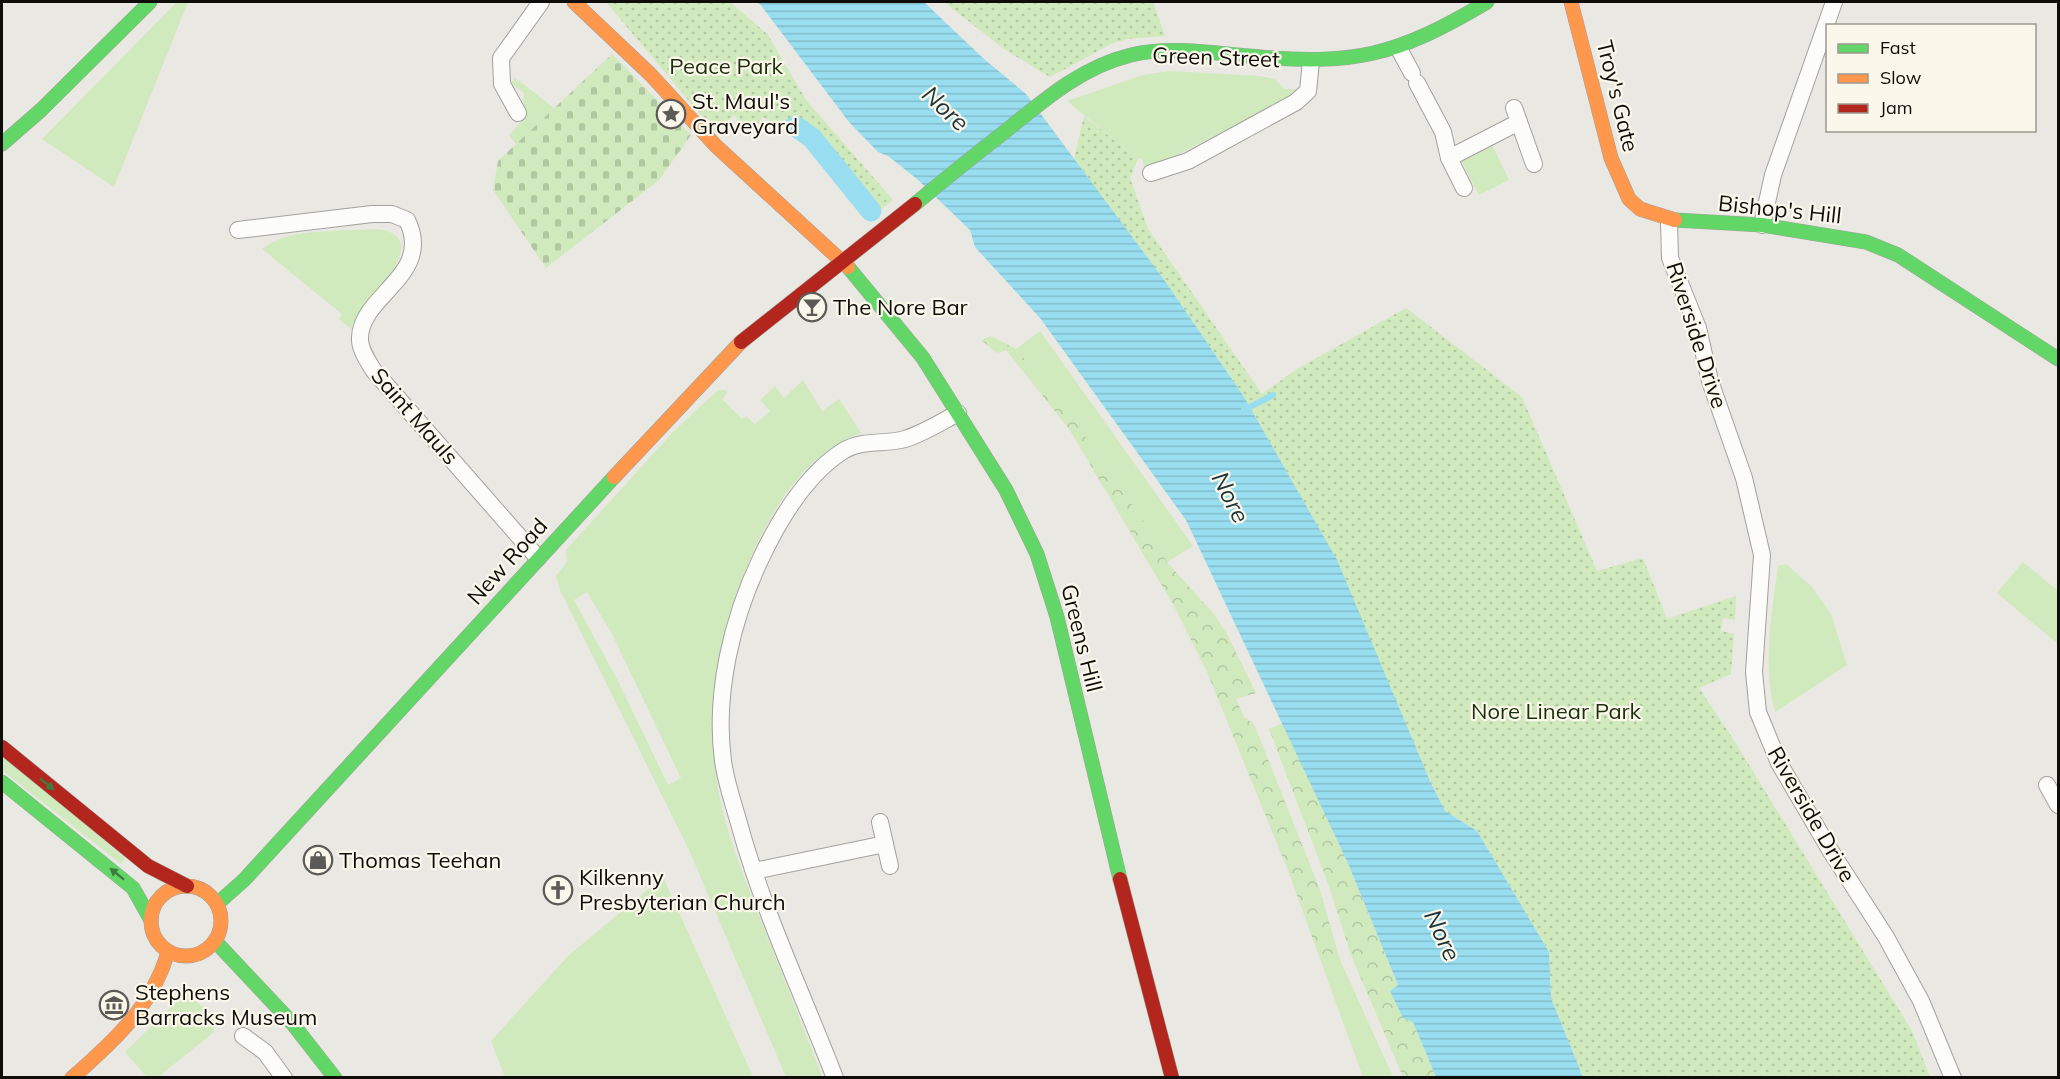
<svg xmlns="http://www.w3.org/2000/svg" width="2060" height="1079" font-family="Mulish,sans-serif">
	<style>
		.grass { fill: #d0e9bd; fill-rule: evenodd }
		.forest { fill: url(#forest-crowns) }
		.cemetery { fill: url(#cemetery-stones) }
		.park { fill: url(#park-dots) }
		.water { fill: url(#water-rules) }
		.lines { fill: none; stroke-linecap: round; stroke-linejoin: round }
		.stream { stroke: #98def0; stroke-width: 6 }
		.canal { stroke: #98def0; stroke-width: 21 }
		.street-casing { stroke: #a2a19c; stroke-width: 18 }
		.fast-casing { stroke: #a2a19c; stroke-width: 15 }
		.slow-casing { stroke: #a2a19c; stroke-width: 15 }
		.jam-casing { stroke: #a2a19c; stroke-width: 15 }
		.street { stroke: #fcfcfb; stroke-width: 16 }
		.fast { stroke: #63d668; stroke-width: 14 }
		.slow { stroke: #ff974d; stroke-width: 14 }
		.jam { stroke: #b3261e; stroke-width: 14 }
		.oneway { fill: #3d7c3e }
		.labels { text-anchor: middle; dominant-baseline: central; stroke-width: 4.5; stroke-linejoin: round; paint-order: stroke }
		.street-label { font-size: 22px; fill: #0f0d0a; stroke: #fbf7eb }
		.park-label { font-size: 22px; fill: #1c300d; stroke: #fbf7eb }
		.poi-label { font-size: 22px; fill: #0f0d0a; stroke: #fbf7eb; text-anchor: start }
		.water-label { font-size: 24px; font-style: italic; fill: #1d343b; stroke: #fbf7eb }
	</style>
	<defs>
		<pattern id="forest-crowns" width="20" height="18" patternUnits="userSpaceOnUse" patternTransform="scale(1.5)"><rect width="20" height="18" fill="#d0e9bd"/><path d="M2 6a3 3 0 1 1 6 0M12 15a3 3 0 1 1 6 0" fill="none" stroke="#b1c7a1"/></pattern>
		<pattern id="cemetery-stones" width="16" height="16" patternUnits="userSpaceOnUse" patternTransform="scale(1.5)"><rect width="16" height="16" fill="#d0e9bd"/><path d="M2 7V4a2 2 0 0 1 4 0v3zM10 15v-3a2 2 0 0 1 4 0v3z" fill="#b1c7a1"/></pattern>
		<pattern id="park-dots" width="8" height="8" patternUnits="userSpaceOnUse" patternTransform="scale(1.5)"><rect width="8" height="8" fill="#d0e9bd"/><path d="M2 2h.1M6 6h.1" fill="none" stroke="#b1c7a1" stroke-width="1.8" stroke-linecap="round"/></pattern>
		<pattern id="water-rules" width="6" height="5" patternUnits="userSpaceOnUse" patternTransform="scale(1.5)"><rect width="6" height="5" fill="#98def0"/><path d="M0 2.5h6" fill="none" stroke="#82bdcc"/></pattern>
	</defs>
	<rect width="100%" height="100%" fill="#eae8e2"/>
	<g class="grass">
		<polygon points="177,2 188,2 114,187 42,139"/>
		<polygon points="1169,71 1259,76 1275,79 1284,89 1297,89 1287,99 1145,171 1142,158 1138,159 1067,101 1143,75"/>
		<polygon points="515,78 554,108 516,144 509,135 522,121 524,93 511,83"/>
		<polygon points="1491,143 1509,180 1479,195 1460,158"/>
		<path d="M345,230C357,231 376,227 387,231C432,246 357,307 351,329L339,319L342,314L262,249C288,230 314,233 345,230Z"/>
		<path d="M1040,331L1193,546L1167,562C1123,486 1072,416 1016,349Z"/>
		<path d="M803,380L822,411L839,399L861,433C811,450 777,500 756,546C725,613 709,683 714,757C718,816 742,872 763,926C783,976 803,1027 822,1077H786L689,850L560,590L556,576L567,562L566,550L673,432L718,390H726L727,393L722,399L742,419L746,416L755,424L770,411L760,400L775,386L784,398ZM587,592L612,634L681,778L668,785L618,681L574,600Z"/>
		<polygon points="2023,562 2058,591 2058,644 1997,593"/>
		<path d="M1786,564L1811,586L1831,614L1847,665L1775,712C1762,666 1772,613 1778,566Z"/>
		<polygon points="2,752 125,858 121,864 2,770"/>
		<polygon points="663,877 753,1077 505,1077 491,1041 568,956"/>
		<polygon points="1340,960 1393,1077 1363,1077 1323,967"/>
		<polygon points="186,993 214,1016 214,1032 158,1077 147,1077 125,1052"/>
	</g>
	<g class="forest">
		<polygon points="991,336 1016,349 1068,411 1144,522 1167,562 1213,613 1228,636 1256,693 1236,699 1244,717 1254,724 1320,890 1340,960 1323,967 1289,873 1207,672 1174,606 1069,429 1006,350 997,353 981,340"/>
		<polygon points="1283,723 1347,861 1398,986 1390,991 1413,1022 1436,1077 1403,1077 1351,955 1329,886 1269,729"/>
	</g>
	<polygon class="cemetery" points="612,54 691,135 659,180 546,268 493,190 498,161"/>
	<g class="park">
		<polygon points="606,2 730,2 768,35 806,100 893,200 878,212 814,130 793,121 786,129 763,117 750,134 734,115 715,132"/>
		<polygon points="944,2 1153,2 1165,36 1127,39 1111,44 1050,77 1004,49"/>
		<polygon points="1084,116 1138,159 1130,178 1148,229 1262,394 1297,369 1406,308 1522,397 1597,571 1643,558 1667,619 1736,596 1735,620 1723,618 1721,631 1734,634 1731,674 1699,688 1735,742 1912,1031 1930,1077 1583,1077 1551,998 1549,952 1477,831 1445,811 1244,397 1165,281 1074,159"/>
	</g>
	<polygon class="water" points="754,2 924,2 984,59 1026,94 1165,281 1244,397 1337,560 1430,781 1445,811 1477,831 1549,952 1551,998 1583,1077 1436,1077 1413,1022 1403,1018 1390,991 1398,985 1347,861 1186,520 1040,318 975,247 970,230 917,179 888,156 878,152 849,122 760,4"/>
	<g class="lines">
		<polyline class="stream" points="1244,410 1273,395"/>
		<polyline class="canal" points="795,126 812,138 871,211"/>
		<g class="street-casing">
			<g id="street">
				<polyline points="1399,49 1412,73"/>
				<polyline points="1417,83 1443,132 1449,158 1464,188"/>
				<polyline points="1514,108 1534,164"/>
				<polyline points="518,113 502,84 501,58 541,2"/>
				<polyline points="1449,158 1519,122"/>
				<polyline points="1151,173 1188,161 1296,102 1308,91 1311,61"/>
				<polyline points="1669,220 1670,258 1698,328 1710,381 1744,478 1762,555 1754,672 1758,712 1779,763 1830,850 1886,937 1921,1001 1953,1078"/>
				<polyline points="1762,225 1773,175 1834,2"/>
				<path d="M238,230L372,214H392L407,220C434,275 362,294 360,337C359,349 368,361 374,371L538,558"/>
				<polyline points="2047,785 2058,805"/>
				<polyline points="880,822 890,866"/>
				<polyline points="754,871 885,844"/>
				<polyline points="243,1036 265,1052 284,1078"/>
				<path d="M835,1078C803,995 764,913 740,827C734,805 726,783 723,761C714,693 732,619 761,558C779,520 807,474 843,451C862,439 885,445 905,439C924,433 941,422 958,413"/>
			</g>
		</g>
		<g class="fast-casing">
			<g id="fast">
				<polyline points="2,144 41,110 150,2"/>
				<path d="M915,204C945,179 976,154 1007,130C1045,99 1082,67 1131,55C1169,46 1211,53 1249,56C1355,66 1396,56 1487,2"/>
				<polyline points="1675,220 1762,225 1866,242 1898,255 2058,359"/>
				<polyline points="848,267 923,358 1006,490 1037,554 1057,617 1120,879"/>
				<polyline points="2,782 133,888 151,920"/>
				<polyline points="217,904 244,880 614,477"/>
				<polyline points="215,941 292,1023 335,1078"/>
			</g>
		</g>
		<g class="slow-casing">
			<g id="slow">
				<polyline points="574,2 651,75 716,146 848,267"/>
				<polyline points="1571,2 1611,158 1629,199 1640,209 1675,220"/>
				<polyline points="614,477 741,342"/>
				<circle cx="186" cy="921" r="35"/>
				<path d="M72,1078C114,1041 152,1007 168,952"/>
			</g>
		</g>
		<g class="jam-casing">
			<g id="jam">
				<polyline points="741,342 915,204"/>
				<polyline points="2,747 148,866 187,886"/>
				<polyline points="1120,879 1172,1078"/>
			</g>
		</g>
		<use href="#street" class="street"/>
		<use href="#fast" class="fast"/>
		<use href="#slow" class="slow"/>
		<use href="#jam" class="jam"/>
	</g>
	<defs><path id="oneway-solid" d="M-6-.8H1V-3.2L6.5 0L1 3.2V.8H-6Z" transform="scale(1.5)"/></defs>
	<g class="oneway">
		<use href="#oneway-solid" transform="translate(47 784) rotate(39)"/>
		<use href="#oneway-solid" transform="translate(117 874) rotate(-141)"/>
	</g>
	<defs>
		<g id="sight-ring" transform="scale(1.5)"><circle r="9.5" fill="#fbf7eb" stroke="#5c5a56" stroke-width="1.5"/><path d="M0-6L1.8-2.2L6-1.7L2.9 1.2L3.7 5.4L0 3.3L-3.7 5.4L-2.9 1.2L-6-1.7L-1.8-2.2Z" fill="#5c5a56"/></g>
		<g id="bar-ring" transform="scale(1.5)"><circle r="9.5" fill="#fbf7eb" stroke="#5c5a56" stroke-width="1.5"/><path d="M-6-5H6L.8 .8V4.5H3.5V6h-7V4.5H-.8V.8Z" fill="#5c5a56"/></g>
		<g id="shop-ring" transform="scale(1.5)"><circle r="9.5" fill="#fbf7eb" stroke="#5c5a56" stroke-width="1.5"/><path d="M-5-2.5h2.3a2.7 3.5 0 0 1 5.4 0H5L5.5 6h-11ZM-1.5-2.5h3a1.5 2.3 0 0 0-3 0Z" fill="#5c5a56"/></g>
		<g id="church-ring" transform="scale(1.5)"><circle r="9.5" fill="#fbf7eb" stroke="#5c5a56" stroke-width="1.5"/><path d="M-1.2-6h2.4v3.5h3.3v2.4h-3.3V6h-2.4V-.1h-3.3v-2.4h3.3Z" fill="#5c5a56"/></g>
		<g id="museum-ring" transform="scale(1.5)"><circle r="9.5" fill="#fbf7eb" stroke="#5c5a56" stroke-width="1.5"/><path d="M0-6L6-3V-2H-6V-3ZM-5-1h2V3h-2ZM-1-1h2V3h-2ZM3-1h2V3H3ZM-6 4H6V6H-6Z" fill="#5c5a56"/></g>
	</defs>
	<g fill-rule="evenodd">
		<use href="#sight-ring" x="671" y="114"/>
		<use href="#bar-ring" x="812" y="307"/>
		<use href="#shop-ring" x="318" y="860"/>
		<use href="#church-ring" x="558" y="890"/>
		<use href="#museum-ring" x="114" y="1005"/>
	</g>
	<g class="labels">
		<g class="street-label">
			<text transform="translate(1216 57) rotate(2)">Green Street</text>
			<text transform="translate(1618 96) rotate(76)">Troy's Gate</text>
			<text transform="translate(1780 209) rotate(6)">Bishop's Hill</text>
			<text transform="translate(1697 335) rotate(72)">Riverside Drive</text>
			<text transform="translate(415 416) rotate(49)">Saint Mauls</text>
			<text transform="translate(507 561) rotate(-48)">New Road</text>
			<text transform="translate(1082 638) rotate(76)">Greens Hill</text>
			<text transform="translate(1812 814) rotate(60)">Riverside Drive</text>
		</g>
		<g class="park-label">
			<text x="726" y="66">Peace Park</text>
			<text x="1556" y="711">Nore Linear Park</text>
		</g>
		<g class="poi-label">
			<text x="692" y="101">St. Maul's<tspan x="692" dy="25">Graveyard</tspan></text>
			<text x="833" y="307">The Nore Bar</text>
			<text x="339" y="860">Thomas Teehan</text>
			<text x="579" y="877">Kilkenny<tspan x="579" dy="25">Presbyterian Church</tspan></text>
			<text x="135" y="992">Stephens<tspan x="135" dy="25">Barracks Museum</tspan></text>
		</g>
		<g class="water-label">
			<text transform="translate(946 108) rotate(43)">Nore</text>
			<text transform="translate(1231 497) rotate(63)">Nore</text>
			<text transform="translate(1443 935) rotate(65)">Nore</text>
		</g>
	</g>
	<rect width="2060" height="1079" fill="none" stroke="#0f0d0a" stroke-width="6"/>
	<rect x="1826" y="24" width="210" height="108" fill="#fbf7eb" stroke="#9d9991" stroke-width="1.5"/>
	<rect x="1838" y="44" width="30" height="9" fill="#63d668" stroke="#9d9991" stroke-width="1.5"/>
	<text x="1880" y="54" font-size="18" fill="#0f0d0a">Fast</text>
	<rect x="1838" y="74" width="30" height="9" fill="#ff974d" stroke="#9d9991" stroke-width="1.5"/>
	<text x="1880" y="84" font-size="18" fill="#0f0d0a">Slow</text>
	<rect x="1838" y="104" width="30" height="9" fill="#b3261e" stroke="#9d9991" stroke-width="1.5"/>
	<text x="1880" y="114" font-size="18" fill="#0f0d0a">Jam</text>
</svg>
